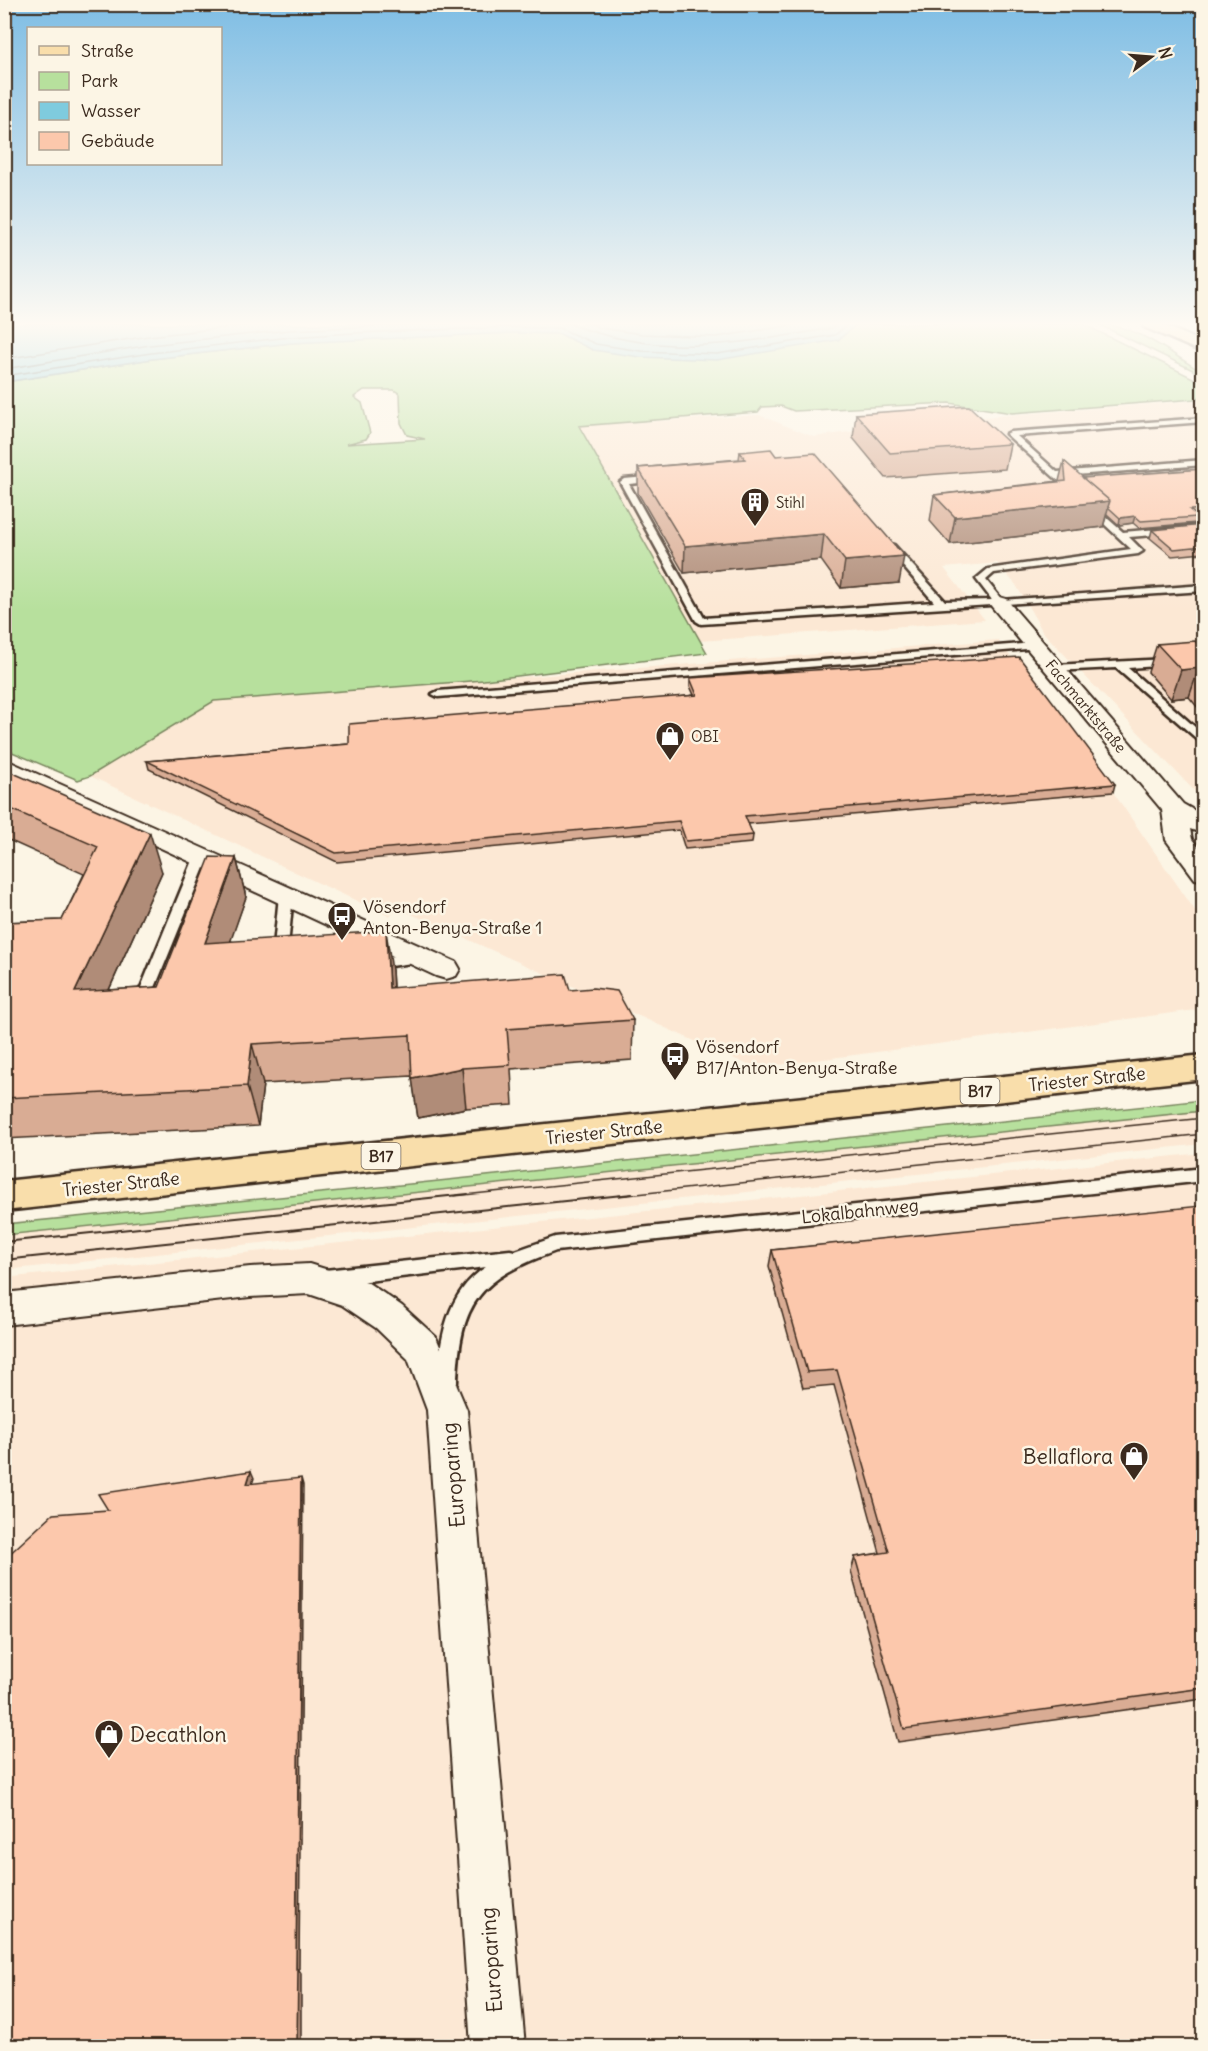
<svg xmlns="http://www.w3.org/2000/svg" width="1208" height="2051" font-family="Delius,sans-serif">
	<style>
		.built { fill: #fce8d4 }
		.green { fill: #b7e09d; stroke: #79855e; stroke-width: 1.5; fill-rule: evenodd }
		.water { fill: #7fcbde; stroke: #648b91; stroke-width: 1.5 }
		.lines { fill: none; stroke-linecap: round; stroke-linejoin: round }
		.shore { stroke: #566a6b; stroke-width: 1.5 }
		.service-casing { stroke: #3b2a1e; stroke-width: 5 }
		.minor-casing { stroke: #3b2a1e; stroke-width: 4 }
		.primary-casing { stroke: #3b2a1e; stroke-width: 5 }
		.motorway-casing { stroke: #3b2a1e; stroke-width: 5 }
		.service { fill: #fcf5e5; fill-rule: evenodd }
		.minor { fill: #fcf5e5; fill-rule: evenodd }
		.primary { fill: #f9deab; fill-rule: evenodd }
		.motorway { fill: #f9deab; fill-rule: evenodd }
		.tram-far1 { stroke: #3b2a1e; stroke-width: 1.5 }
		.tram { stroke: #3b2a1e; stroke-width: 2 }
		.wall { fill: #d9ac94; stroke: #3b2a1e; stroke-width: 1.5 }
		.shaded-wall { fill: #b08c78; stroke: #3b2a1e; stroke-width: 1.5 }
		.building { fill: #fcc8ac; stroke: #3b2a1e; stroke-width: 1.5 }
		.labels { text-anchor: middle; dominant-baseline: central; stroke-width: 5; stroke-linejoin: round; paint-order: stroke }
		.far-poi-label { font-size: 15px; fill: #3b2a1e; stroke: #fcf5e5; text-anchor: start }
		.far-street-label { font-size: 15px; fill: #3b2a1e; stroke: #fcf5e5 }
		.shield { fill: #fcf5e5; stroke: #75675a; stroke-width: 1.5 }
		.shield-label { font-size: 16px; font-weight: bold; fill: #3b2a1e }
		.poi-label { font-size: 18px; fill: #3b2a1e; stroke: #fcf5e5; text-anchor: start }
		.street-label { font-size: 18px; fill: #3b2a1e; stroke: #fcf5e5 }
		.near-poi-label { font-size: 21px; fill: #3b2a1e; stroke: #fcf5e5; text-anchor: end }
		.near-street-label { font-size: 21px; fill: #3b2a1e; stroke: #fcf5e5 }
	</style>
	<rect width="100%" height="100%" fill="#fcf5e5"/>
	<filter id="ink" filterUnits="userSpaceOnUse"><feTurbulence type="fractalNoise" baseFrequency=".0167" numOctaves="2"/><feDisplacementMap in="SourceGraphic" scale="12" xChannelSelector="R" yChannelSelector="G"/><feConvolveMatrix kernelMatrix="1 2 1 2 8 2 1 2 1" color-interpolation-filters="sRGB"/></filter>
	<g filter="url(#ink)">
		<g class="built">
			<polygon points="1203,400 1203,800 1043,632 1016,585 997,563 944,568 985,620 700,641 579,426 759,415 814,437 919,422"/>
			<polygon points="998,640 1113,792 1203,922 1203,1009 755,1068 400,909 389,916 90,776 214,701"/>
			<polygon points="1203,1111 1203,1144 5,1270 4,1235"/>
			<polygon points="1203,1153 1203,2046 5,2046 4,1278"/>
		</g>
		<g class="green">
			<path d="M857,324H1083L1203,383V394L1196,399L1012,413L949,403L794,411L781,406L762,407L758,412L579,426L707,653L484,680L214,701L90,776L78,780L5,749V382L152,359L291,343L354,339L515,333L560,334L593,350L838,340ZM364,390H394L400,394L401,423L407,435L425,439L346,444L366,439L370,433L362,403L354,397Z"/>
			<path d="M1098,324C1135,324 1172,354 1203,373V375Z"/>
			<polygon points="1203,1100 1203,1111 5,1235 5,1224 391,1186"/>
		</g>
		<polygon class="water" points="5,324 857,324 838,340 717,360 640,357 593,350 560,334 515,333 291,343 152,359 5,382"/>
		<g class="lines">
			<g class="shore">
				<path d="M570,324C663,359 737,344 832,328L836,324"/>
				<polyline points="592,324 600,328 642,334 716,337 799,324"/>
				<polyline points="4,359 149,336 260,324"/>
				<polyline points="4,369 150,345 289,330 427,324"/>
				<polyline points="4,376 151,353 290,337 354,333 515,327 559,328 596,344 641,351 717,354 835,335 848,324"/>
			</g>
			<g class="service-casing">
				<g id="service">
					<polygon points="1204,418 1204,422 1017,436 1057,472 1204,460 1204,465 1062,476 1077,491 1073,494 1006,434 1010,432"/>
					<polygon points="658,476 661,477 661,481 629,484 704,618 934,602 888,549 888,545 894,545 945,601 992,600 976,579 988,569 1131,549 1088,509 1087,507 1091,504 1123,532 1204,525 1204,531 1129,537 1143,551 1138,554 994,573 986,580 1002,600 1204,585 1204,591 701,624 696,621 620,482 624,479"/>
					<polygon points="1035,643 1039,644 1039,648 438,697 432,694 438,691"/>
					<polygon points="1204,657 1204,663 1128,668 1204,735 1204,745 1116,668 1054,671 1049,668 1054,665"/>
					<polygon points="201,854 208,858 147,1007 145,1011 135,1011 133,1007 194,858"/>
					<polygon points="286,891 293,895 287,957 280,962 273,957 279,895"/>
					<polygon points="421,953 428,958 426,961 370,969 363,964 370,959"/>
					<path d="M1204,1168V1181L556,1251C479,1279 460,1301 457,1383L454,1389L447,1392L440,1389L437,1383C440,1340 446,1292 486,1267L325,1286L319,1283L316,1278L319,1273L325,1270L510,1250L515,1251L555,1237Z"/>
				</g>
			</g>
			<g class="minor-casing">
				<g id="minor">
					<polygon points="999,597 1006,599 1183,804 1204,816 1204,834 1190,829 1192,839 1204,855 1204,881 1195,879 1166,840 1162,810 992,607 989,603 992,599"/>
					<polygon points="4,759 456,962 460,969 456,976 446,979 436,976 4,775"/>
					<polygon points="309,1264 367,1282 402,1306 436,1337 467,1410 525,2046 471,2046 427,1410 408,1359 376,1328 342,1305 309,1294 250,1297 4,1325 4,1293 250,1267"/>
				</g>
			</g>
			<g class="primary-casing">
				<polygon id="primary" points="1204,1055 1204,1079 4,1211 4,1181"/>
			</g>
			<g class="motorway-casing">
				<polygon id="motorway" points="1142,324 1161,324 1204,343 1204,353 1144,327"/>
			</g>
			<use href="#service" class="service"/>
			<use href="#minor" class="minor"/>
			<use href="#primary" class="primary"/>
			<use href="#motorway" class="motorway"/>
			<g class="tram-far1">
				<polyline points="454,1196 1204,1118"/>
				<polyline points="618,1196 1204,1134"/>
			</g>
			<g class="tram">
				<polyline points="4,1242 468,1194"/>
				<polyline points="4,1260 632,1194"/>
			</g>
		</g>
		<g class="wall">
			<polygon points="856,414 1010,444 1005,469 886,478 853,438"/>
			<polygon points="740,452 776,456 899,583 841,588 821,560 684,573 638,493 638,468 739,459"/>
			<polygon points="1064,461 1083,478 1203,469 1203,516 1198,516 1196,523 1139,528 1133,523 1119,525 1107,514 1103,527 950,544 930,521 934,495 1059,481"/>
			<polygon points="1203,525 1203,553 1172,556 1150,538 1152,530"/>
			<polygon points="1157,644 1203,649 1203,714 1189,697 1171,699 1148,672"/>
			<polygon points="690,678 1115,784 1113,792 748,824 753,835 752,843 685,849 679,830 337,862 149,769 147,761 349,744 694,695 690,686"/>
			<polygon points="4,769 162,872 109,990 159,987 236,858 246,897 230,941 392,970 393,988 570,990 633,1020 632,1060 511,1069 513,1105 466,1108 418,1118 412,1076 263,1084 258,1126 4,1139 4,922 62,920 84,874 4,838"/>
			<polygon points="1203,1210 1203,1699 898,1742 851,1571 855,1557 880,1553 834,1385 803,1388 769,1266 772,1250"/>
		</g>
		<g class="shaded-wall">
			<polygon points="1110,501 1103,527 950,544 955,517"/>
			<polygon points="1135,516 1133,523 1119,525 1120,518"/>
			<polygon points="824,534 821,560 684,573 685,546"/>
			<polygon points="904,556 899,583 841,588 845,561"/>
			<polygon points="1199,668 1189,697 1171,699 1181,670"/>
			<polygon points="150,833 162,872 90,1032 75,992"/>
			<polygon points="236,858 246,897 216,983 205,943"/>
			<polygon points="386,931 392,970 395,1028 389,988"/>
			<polygon points="252,1044 263,1084 258,1126 247,1086"/>
			<polygon points="462,1068 466,1108 418,1118 412,1078"/>
			<polygon points="251,1471 254,1478 250,1491 247,1484"/>
			<polygon points="301,1478 303,1485 299,1970 301,1973 301,2046 297,2046 296,1969"/>
		</g>
		<g class="building">
			<polygon points="969,406 1010,444 890,453 856,414"/>
			<polygon points="771,449 776,456 815,453 904,556 845,561 824,534 685,546 638,468 745,459 740,452"/>
			<polygon points="1064,461 1110,501 955,517 934,495 1066,481"/>
			<polygon points="1203,469 1203,509 1190,510 1198,517 1141,521 1135,516 1120,518 1108,507 1110,501 1083,478"/>
			<polygon points="1203,525 1203,546 1174,549 1152,530"/>
			<polygon points="1195,641 1203,649 1203,673 1199,668 1181,670 1157,644"/>
			<polygon points="1019,657 1115,784 745,816 753,835 686,841 679,821 336,853 147,761 349,744 349,724 697,695 690,678"/>
			<polygon points="4,769 150,833 75,992 159,987 210,857 236,858 205,943 386,931 389,988 565,974 570,990 593,988 617,991 633,1020 507,1029 510,1065 462,1068 412,1078 410,1035 252,1044 247,1086 4,1098 4,922 62,920 98,847 4,806"/>
			<polygon points="1201,1206 1203,1210 1203,1688 904,1729 855,1557 889,1552 837,1370 807,1372 772,1250"/>
			<polygon points="251,1471 247,1484 301,1478 296,1969 298,1969 297,2046 4,2046 4,1559 53,1514 108,1510 98,1494"/>
		</g>
	</g>
	<linearGradient id="sky" x2="0" y2="1"><stop stop-color="#7ebde4"/><stop offset="0.53" stop-color="#fefaf3"/><stop offset="1" stop-color="#fefaf3" stop-opacity="0"/></linearGradient>
	<rect width="1208" height="611" fill="url(#sky)"/>
	<defs>
		<g id="building-pin" transform="scale(1.5)"><path d="M0 17L-7.5 6A9.5 9.5 0 1 1 7.5 6Z" fill="#3b2a1e" stroke="#fcf5e5"/><path d="M-4-6H4V6H1V3H-1V6H-4ZM-2.5-4.3h1.7v1.8h-1.7ZM.8-4.3h1.7v1.8H.8ZM-2.5-1h1.7V.8h-1.7ZM.8-1h1.7V.8H.8Z" fill="#fff"/></g>
		<g id="shop-pin" transform="scale(1.5)"><path d="M0 17L-7.5 6A9.5 9.5 0 1 1 7.5 6Z" fill="#3b2a1e" stroke="#fcf5e5"/><path d="M-5-2.5h2.3a2.7 3.5 0 0 1 5.4 0H5L5.5 6h-11ZM-1.5-2.5h3a1.5 2.3 0 0 0-3 0Z" fill="#fff"/></g>
		<g id="bus-pin" transform="scale(1.5)"><path d="M0 17L-7.5 6A9.5 9.5 0 1 1 7.5 6Z" fill="#3b2a1e" stroke="#fcf5e5"/><path d="M-5-6H5V4H4V6H2V4H-2V6H-4V4H-5ZM-3.5-4V0h7V-4ZM-3.5 1.2v1.5H-2V1.2ZM2 1.2v1.5H3.5V1.2Z" fill="#fff"/></g>
	</defs>
	<g fill-rule="evenodd">
		<use href="#building-pin" x="755" y="502"/>
		<use href="#shop-pin" x="670" y="736"/>
		<use href="#bus-pin" x="342" y="916"/>
		<use href="#bus-pin" x="675" y="1056"/>
		<use href="#shop-pin" x="1134" y="1456"/>
		<use href="#shop-pin" x="109" y="1734"/>
	</g>
	<g class="labels">
		<g class="far-poi-label">
			<text x="776" y="502">Stihl</text>
			<text x="691" y="736">OBI</text>
		</g>
		<g class="far-street-label">
			<text transform="translate(1086 706) rotate(50)">Fachmarktstraße</text>
		</g>
		<g class="shield">
			<rect x="960.5" y="1078" width="39" height="26" rx="4.5"/>
			<rect x="361.5" y="1143" width="39" height="26" rx="4.5"/>
		</g>
		<g class="shield-label">
			<text x="980" y="1091">B17</text>
			<text x="381" y="1156">B17</text>
		</g>
		<g class="poi-label">
			<text x="363" y="906">Vösendorf<tspan x="363" dy="21">Anton-Benya-Straße 1</tspan></text>
			<text x="696" y="1046">Vösendorf<tspan x="696" dy="21">B17/Anton-Benya-Straße</tspan></text>
		</g>
		<g class="street-label">
			<text transform="translate(1087 1079) rotate(-6)">Triester Straße</text>
			<text transform="translate(604 1132) rotate(-6)">Triester Straße</text>
			<text transform="translate(121 1184) rotate(-6)">Triester Straße</text>
			<text transform="translate(860 1211) rotate(-6)">Lokalbahnweg</text>
		</g>
		<g class="near-poi-label">
			<text x="1113" y="1456">Bellaflora</text>
			<text x="130" y="1734" text-anchor="start">Decathlon</text>
		</g>
		<g class="near-street-label">
			<text transform="translate(453 1475) rotate(-95)">Europaring</text>
			<text transform="translate(491 1960) rotate(-94)">Europaring</text>
		</g>
	</g>
	<rect width="1208" height="2051" fill="none" stroke="#fcf5e5" stroke-width="24"/>
	<rect x="12" y="12" width="1184" height="2027" fill="none" stroke="#3b2a1e" stroke-width="2" filter="url(#ink)"/>
	<rect x="27" y="27" width="195" height="138" fill="#fcf5e5" stroke="#afa495" stroke-width="1.5"/>
	<rect x="39" y="46" width="30" height="9" fill="#f9deab" stroke="#afa495" stroke-width="1.5"/>
	<text x="81" y="57" font-size="18" fill="#3b2a1e">Straße</text>
	<rect x="39" y="72" width="30" height="18" fill="#b7e09d" stroke="#afa495" stroke-width="1.5"/>
	<text x="81" y="87" font-size="18" fill="#3b2a1e">Park</text>
	<rect x="39" y="102" width="30" height="18" fill="#7fcbde" stroke="#afa495" stroke-width="1.5"/>
	<text x="81" y="117" font-size="18" fill="#3b2a1e">Wasser</text>
	<rect x="39" y="132" width="30" height="18" fill="#fcc8ac" stroke="#afa495" stroke-width="1.5"/>
	<text x="81" y="147" font-size="18" fill="#3b2a1e">Gebäude</text>
	<g transform="translate(1151 57) rotate(74)" stroke="#fcf5e5" stroke-width="4.5" paint-order="stroke">
	<path d="M0-4.5L10 22L0 15L-10 22Z" fill="#3b2a1e"/>
	<text y="-9" font-size="16" font-weight="bold" text-anchor="middle" fill="#3b2a1e">N</text>
	</g>
</svg>
